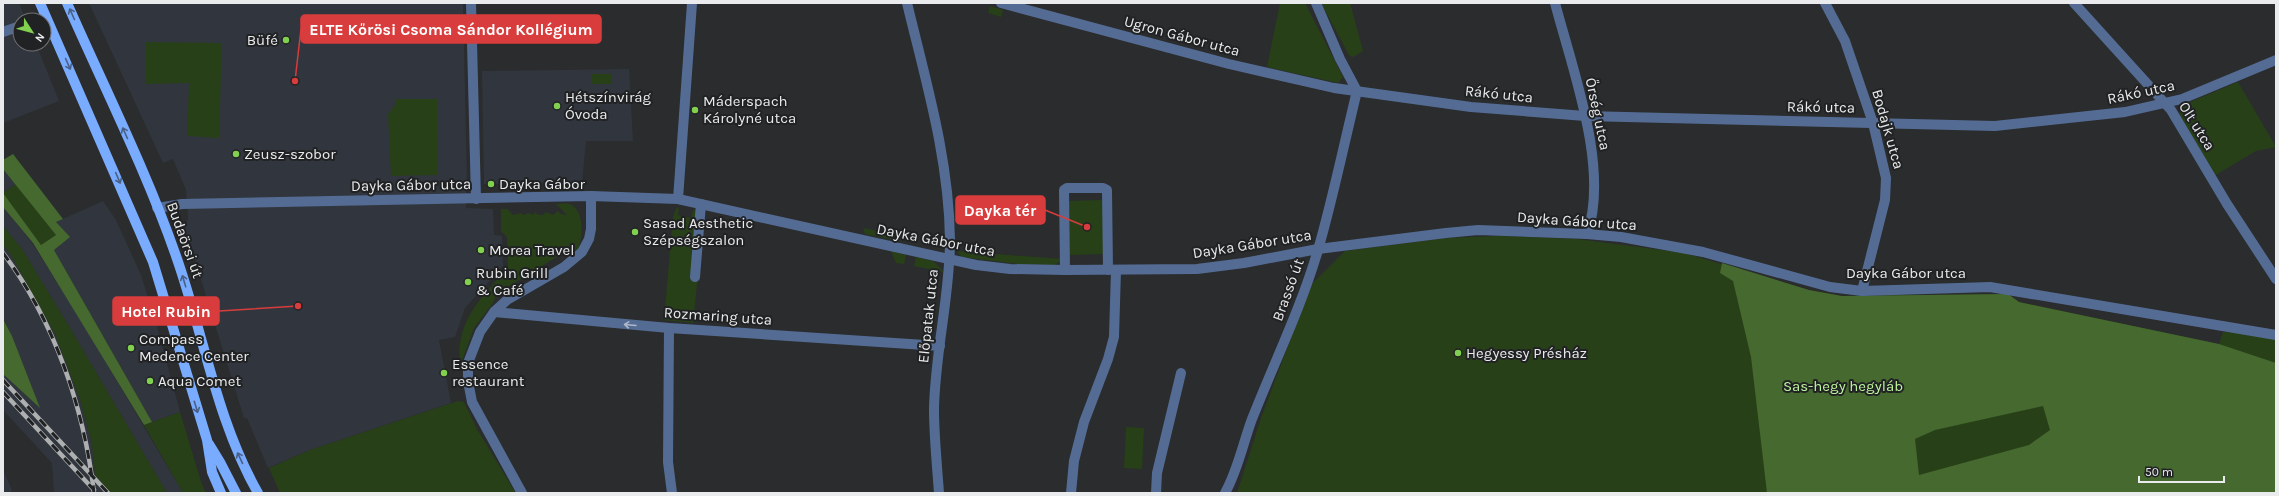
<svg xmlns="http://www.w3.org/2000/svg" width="2279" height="496" font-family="Karla,sans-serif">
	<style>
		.built { fill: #31363e }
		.green { fill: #284018 }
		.forest { fill: #45692e; fill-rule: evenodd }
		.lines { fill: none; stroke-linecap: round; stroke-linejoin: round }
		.minor { stroke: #546c94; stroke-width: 10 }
		.major { stroke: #79abfe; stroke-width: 10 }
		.rail-casing { stroke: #adafb0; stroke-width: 4.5 }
		.rail { stroke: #212224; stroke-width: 3; stroke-dasharray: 9; stroke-linecap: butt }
		.oneway { stroke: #496086 }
		.oneway2 { stroke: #aeb8c9 }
		.poi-dot { fill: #82d04f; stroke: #212224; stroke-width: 1.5 }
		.labels { text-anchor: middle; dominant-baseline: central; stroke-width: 4; stroke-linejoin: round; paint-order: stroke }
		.street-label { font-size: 15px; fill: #eaebec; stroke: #212224 }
		.poi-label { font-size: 15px; fill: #eaebec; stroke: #212224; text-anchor: start }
		.park-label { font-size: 15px; fill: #bdf49e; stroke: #212224 }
		.leader { fill: none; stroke: #d83c3c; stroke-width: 1.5 }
		.callout-dot { fill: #d83c3c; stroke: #212224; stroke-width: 1.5 }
		.callout { fill: #d83c3c; stroke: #d83c3c; stroke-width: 1.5 }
		.callout-label { font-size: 16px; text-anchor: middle; font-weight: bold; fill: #fff }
	</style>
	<rect width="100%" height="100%" fill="#2a2c2e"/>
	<g class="built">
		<polygon points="3,3 19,3 26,20 20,20 20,44 36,44 59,101 3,123"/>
		<polygon points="89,3 463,3 467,185 466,208 493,209 494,235 502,236 503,266 465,308 455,337 439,340 451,403 310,450 268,468 247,418 244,418 185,228 188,218 186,190 173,159 163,163"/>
		<polygon points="629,69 633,141 586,141 582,182 484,184 482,71"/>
		<polygon points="3,169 16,184 3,193"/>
		<polygon points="103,201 116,220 141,275 158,330 180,412 152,422 54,250 69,237 56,222"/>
		<polygon points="3,207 32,243 82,322 183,493 167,493 70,328 22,249 3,226"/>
		<polygon points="3,245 11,255 55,334 80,400 92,443 95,475 110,493 54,493 52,463 3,410 3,374 39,407 12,336 3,318"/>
		<polygon points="3,470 11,488 12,493 3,493"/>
	</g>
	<g class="green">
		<polygon points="1280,3 1305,3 1343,77 1338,83 1267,67"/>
		<polygon points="1321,3 1350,3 1363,51 1353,57 1349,55"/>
		<polygon points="990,6 1003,10 1001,17 988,13"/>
		<polygon points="146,42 222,43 219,138 187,136 189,83 146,84"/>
		<rect x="592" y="74" width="20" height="10"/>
		<polygon points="2238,82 2276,147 2256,151 2214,176 2180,119 2179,113 2183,105"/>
		<polygon points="395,99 437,99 438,175 391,176 388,114 395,105"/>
		<polygon points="16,184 56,235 41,245 3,193"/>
		<polygon points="1105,200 1105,254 1069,255 1067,201"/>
		<path d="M556,204C560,204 566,203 570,204C585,211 583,237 578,249L574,251L571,248L496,294L493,303L474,328L460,366C455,320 481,299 508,267L507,237L501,231V209H507L513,215L521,213L523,215L529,213L533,215L535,212L538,215H543L546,212L553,215L558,211L561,214L567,215Z"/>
		<polygon points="677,207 679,209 678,215 691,218 693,210 696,210 698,275 693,323 664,320 673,217"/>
		<polygon points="3,226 22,249 70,328 167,493 110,493 95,475 92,443 80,400 55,334 11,255 3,245"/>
		<polygon points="863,228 905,237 900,241 865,234"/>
		<polygon points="1499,236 1577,239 1684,253 1809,290 1842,296 2008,294 2019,302 2219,344 2223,332 2276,335 2276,493 1237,493 1261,418 1311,285 1345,251 1447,238"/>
		<polygon points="891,251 906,255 904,264 896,263"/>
		<polygon points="956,251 1063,259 1055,265 1019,264 962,257"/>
		<polygon points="916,257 933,261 944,272 914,266"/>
		<polygon points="458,401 464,402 477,429 515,492 280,493 269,468 310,450"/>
		<polygon points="180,412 202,485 206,493 183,493 144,425"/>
		<polygon points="1126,427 1144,428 1142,469 1124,468"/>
	</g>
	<g class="forest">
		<polygon points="13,154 63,219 56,222 70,237 54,250 152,422 144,425 33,243 3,207 3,193 41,245 56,235 3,169 3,160"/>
		<path d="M1722,263L1809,290L1842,296L2008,294L2019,302L2219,344L2276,363V493H1767L1751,357L1733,281L1720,273ZM2043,406L2050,430L2029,445L1919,475L1915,439L1935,430Z"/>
		<polygon points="3,319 12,336 40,408 3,374"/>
	</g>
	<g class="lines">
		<g class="minor">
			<polyline points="471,3 476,199"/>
			<path d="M907,3C926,82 949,158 950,240C950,296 935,352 934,409C934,436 937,465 939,493"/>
			<polyline points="1001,3 1229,64 1334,88 1471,107 1585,116 1995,126 2125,112 2182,99 2276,60"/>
			<path d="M1555,3C1572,68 1610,169 1587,234"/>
			<polyline points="1825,3 1845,41 1873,123 1886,178 1885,200 1862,291"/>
			<polyline points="2074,3 2171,110 2227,204 2276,279"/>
			<polyline points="3,32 20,26"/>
			<polyline points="678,199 692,3"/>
			<polyline points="157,208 182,204 591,196 678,199 976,265 1010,269 1065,270 1197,269 1244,263 1318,249 1446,233 1478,230 1587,234 1621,237 1703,252 1830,287 1862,291 1990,287 2276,335"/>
			<polyline points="1065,270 1064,190 1067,188 1103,188 1107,190 1108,270"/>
			<polyline points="695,277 701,204"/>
			<polyline points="494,312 669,328 940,346"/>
			<polyline points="669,328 668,462 672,493"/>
			<polyline points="522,493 472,402 468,381 468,363 480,332 494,312 507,300 564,267 582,252 589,239 591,229 591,196"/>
			<polyline points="1071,493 1074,461 1084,422 1108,359 1114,337 1116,270"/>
			<polyline points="1156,493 1157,473 1181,373"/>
			<path d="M1225,493C1238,470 1243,443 1252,419C1274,363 1301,308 1318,250C1333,198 1344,144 1357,91L1340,59L1316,3"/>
		</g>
		<g class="major">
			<polyline points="40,3 153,262 207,440 212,472 221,493"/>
			<path d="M67,3C104,87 146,170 176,256C204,335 216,419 258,493"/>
			<polyline points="209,444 220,462 236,493"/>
		</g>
		<g class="rail-casing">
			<g id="rail">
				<path d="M3,253C55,322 84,408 94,493"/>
				<polyline points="3,380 108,493"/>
				<polyline points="3,392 94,490"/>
			</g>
		</g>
		<use href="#rail" class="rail"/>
	</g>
	<defs><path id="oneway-shaft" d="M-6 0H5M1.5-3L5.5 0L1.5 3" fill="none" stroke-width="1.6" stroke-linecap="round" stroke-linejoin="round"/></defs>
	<g class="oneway">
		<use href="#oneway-shaft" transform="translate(72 14) rotate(-114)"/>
		<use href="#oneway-shaft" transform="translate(68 64) rotate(66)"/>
		<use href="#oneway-shaft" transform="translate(125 133) rotate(-114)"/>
		<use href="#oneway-shaft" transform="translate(118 178) rotate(67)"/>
		<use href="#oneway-shaft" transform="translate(184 281) rotate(-107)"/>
		<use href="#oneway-shaft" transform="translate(196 407) rotate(73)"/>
		<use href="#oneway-shaft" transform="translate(240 458) rotate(-115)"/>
	</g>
	<use class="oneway2" href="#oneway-shaft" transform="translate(630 325) rotate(-175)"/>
	<g class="poi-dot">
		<circle cx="286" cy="40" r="4"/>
		<circle cx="557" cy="106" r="4"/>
		<circle cx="695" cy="110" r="4"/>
		<circle cx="236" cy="154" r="4"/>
		<circle cx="491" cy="184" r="4"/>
		<circle cx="635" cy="232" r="4"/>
		<circle cx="481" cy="250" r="4"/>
		<circle cx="468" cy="282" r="4"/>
		<circle cx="131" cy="348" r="4"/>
		<circle cx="1458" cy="353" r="4"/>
		<circle cx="444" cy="373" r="4"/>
		<circle cx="150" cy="381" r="4"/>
	</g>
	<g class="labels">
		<g class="street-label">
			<text transform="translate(1182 36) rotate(15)">Ugron Gábor utca</text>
			<text transform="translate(2141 92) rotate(-12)">Rákó utca</text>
			<text transform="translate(1499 94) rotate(6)">Rákó utca</text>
			<text transform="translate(1821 107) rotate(1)">Rákó utca</text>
			<text transform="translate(1598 114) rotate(78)">Őrség utca</text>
			<text transform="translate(2197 126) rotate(58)">Olt utca</text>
			<text transform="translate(1888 129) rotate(74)">Bodajk utca</text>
			<text transform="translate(411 185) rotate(-1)">Dayka Gábor utca</text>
			<text transform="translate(1577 221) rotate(4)">Dayka Gábor utca</text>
			<text transform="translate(185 240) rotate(70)">Budaörsi út</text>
			<text transform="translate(936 240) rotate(11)">Dayka Gábor utca</text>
			<text transform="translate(1252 244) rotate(-9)">Dayka Gábor utca</text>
			<text x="1906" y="273">Dayka Gábor utca</text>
			<text transform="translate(1288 290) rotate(-70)">Brassó út</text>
			<text transform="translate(718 316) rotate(4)">Rozmaring utca</text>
			<text transform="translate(928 316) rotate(-84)">Előpatak utca</text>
		</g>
		<g class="poi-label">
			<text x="278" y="40" text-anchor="end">Büfé</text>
			<text x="565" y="97">Hétszínvirág<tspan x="565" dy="17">Óvoda</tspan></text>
			<text x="703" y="101">Máderspach<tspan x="703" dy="17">Károlyné utca</tspan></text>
			<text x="244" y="154">Zeusz-szobor</text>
			<text x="499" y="184">Dayka Gábor</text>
			<text x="643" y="223">Sasad Aesthetic<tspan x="643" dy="17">Szépségszalon</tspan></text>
			<text x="489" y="250">Morea Travel</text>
			<text x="476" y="273">Rubin Grill<tspan x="476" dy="17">&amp; Café</tspan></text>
			<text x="139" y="339">Compass<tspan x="139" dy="17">Medence Center</tspan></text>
			<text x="1466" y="353">Hegyessy Présház</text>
			<text x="452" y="364">Essence<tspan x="452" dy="17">restaurant</tspan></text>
			<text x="158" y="381">Aqua Comet</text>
		</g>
		<g class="park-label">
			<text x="1843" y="386">Sas-hegy hegyláb</text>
		</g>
	</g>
	<path class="leader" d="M295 81L301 29M1087 227L1045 210M298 306L219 311"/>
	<g class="callout-dot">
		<circle cx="295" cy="81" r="4"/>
		<circle cx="1087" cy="227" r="4"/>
		<circle cx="298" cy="306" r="4"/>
	</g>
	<g class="callout">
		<rect x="301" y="15" width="300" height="28" rx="4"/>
		<rect x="956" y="196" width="89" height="28" rx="4"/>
		<rect x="113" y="297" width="106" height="28" rx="4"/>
	</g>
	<g class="callout-label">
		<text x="451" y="35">ELTE Kőrösi Csoma Sándor Kollégium</text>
		<text x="1000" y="216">Dayka tér</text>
		<text x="166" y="317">Hotel Rubin</text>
	</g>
	<rect width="2279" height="496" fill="none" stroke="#eaebec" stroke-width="8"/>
	<g transform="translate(32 32) rotate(126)"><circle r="19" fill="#212224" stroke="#717274"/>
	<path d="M0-3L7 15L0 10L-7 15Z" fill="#82d04f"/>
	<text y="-6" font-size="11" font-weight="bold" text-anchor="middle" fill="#eaebec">N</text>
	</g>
	<path d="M2139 476v6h85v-6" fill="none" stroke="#eaebec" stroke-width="2"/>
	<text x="2145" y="476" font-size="12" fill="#eaebec" stroke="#212224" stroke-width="3" paint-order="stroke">50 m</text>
</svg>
